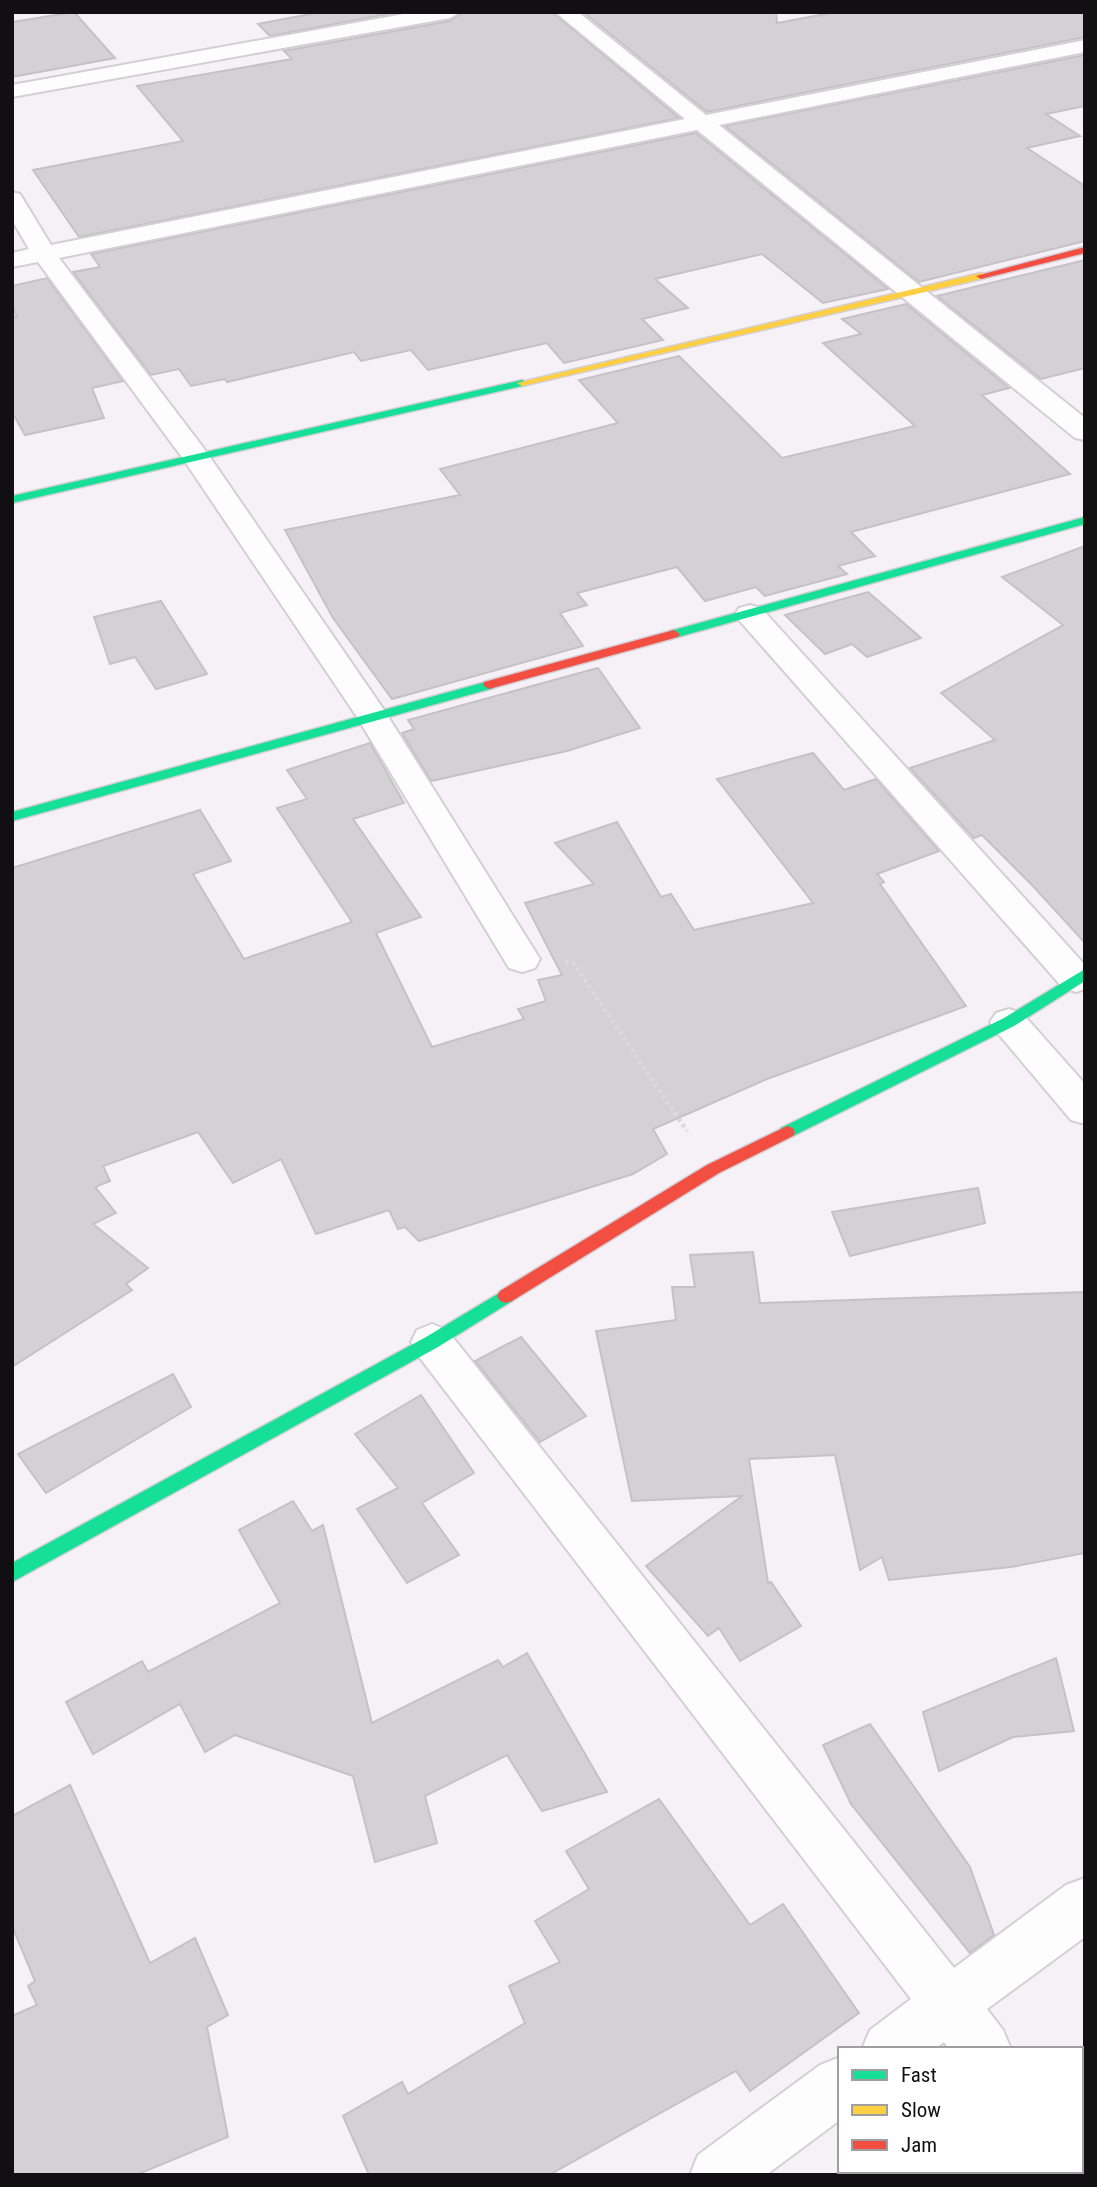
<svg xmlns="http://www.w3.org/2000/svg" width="1097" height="2187" font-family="'Roboto Condensed',sans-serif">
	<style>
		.building { fill: #d4d1d5; stroke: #c5c1c6; stroke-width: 2 }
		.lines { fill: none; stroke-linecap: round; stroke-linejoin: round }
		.street-casing { stroke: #d3cfd4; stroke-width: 4 }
		.fast-casing { stroke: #d3cfd4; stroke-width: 3 }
		.slow-casing { stroke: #d3cfd4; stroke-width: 3 }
		.jam-casing { stroke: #d3cfd4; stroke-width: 3 }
		.path { stroke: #dbdadb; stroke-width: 4.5; stroke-dasharray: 3.5 3.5; stroke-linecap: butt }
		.street { fill: #fefdfe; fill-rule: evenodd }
		.fast { fill: #16e098; fill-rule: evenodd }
		.slow { fill: #ffcf43; fill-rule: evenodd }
		.jam { fill: #f24e42; fill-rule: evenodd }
	</style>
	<rect width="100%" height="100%" fill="#f6f1f7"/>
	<g class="building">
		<polygon points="74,12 115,58 12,77 12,22"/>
		<polygon points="321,12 399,12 270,36 258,24"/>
		<polygon points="463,12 552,12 679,118 79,237 33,170 183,141 137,86 292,59 284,51 450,21"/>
		<polygon points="583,12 776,12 777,23 836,12 1085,12 1085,37 707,112"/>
		<polygon points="1085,55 1085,106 1046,114 1080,136 1027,148 1085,186 1085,241 919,282 725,126"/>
		<polygon points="696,133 888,289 823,303 762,254 655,279 688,308 642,319 663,340 564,363 547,343 428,370 411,350 361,361 354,352 227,382 225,379 191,386 179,369 151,375 73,272 100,267 91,254"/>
		<polygon points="1085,260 1085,368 1041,379 937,296"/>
		<polygon points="47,278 123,381 92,388 104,418 25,435 12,412 12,317 17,316 12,307 12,286"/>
		<polygon points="906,304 1009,388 982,395 1070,474 851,532 875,556 838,566 847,574 765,596 756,587 705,601 677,567 577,593 587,605 560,613 583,646 392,699 333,618 285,530 460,495 440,469 618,423 579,380 679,356 782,458 915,426 823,343 861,334 842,319"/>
		<polygon points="1085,546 1085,943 1032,885 982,835 974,838 910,768 995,740 941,693 1063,625 1002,577"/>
		<polygon points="868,592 921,638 867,657 852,644 825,654 785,615"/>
		<polygon points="161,601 207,674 156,689 135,657 110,664 94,617"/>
		<polygon points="598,668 640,728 567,751 431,781 402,733 414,729 408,720"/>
		<polygon points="370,743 404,803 353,819 421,917 376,933 432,1047 524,1019 518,1009 546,1001 538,980 562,975 525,903 594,884 555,843 617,822 661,897 671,894 694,930 813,903 717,779 813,753 844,790 876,779 939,851 877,874 884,882 880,884 966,1006 767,1079 653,1129 667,1154 633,1174 419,1241 405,1227 398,1229 389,1210 316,1234 281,1159 233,1183 198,1132 103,1166 110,1181 95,1187 116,1213 93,1224 148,1268 126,1284 132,1290 12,1367 12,868 200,810 231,861 193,874 244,959 352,922 277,808 307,799 287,770"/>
		<polygon points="978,1188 985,1223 850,1256 832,1212"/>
		<polygon points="753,1252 760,1303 1085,1292 1085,1553 1011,1567 889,1580 882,1557 860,1570 835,1455 749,1459 768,1583 771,1582 801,1626 740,1661 719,1628 708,1636 646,1566 742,1496 632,1501 596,1331 676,1320 672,1287 695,1287 690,1255"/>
		<polygon points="521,1337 586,1416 540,1442 475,1361"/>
		<polygon points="173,1374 191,1407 46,1493 18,1454"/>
		<polygon points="421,1395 474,1473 422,1503 459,1555 407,1583 357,1509 398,1488 355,1434"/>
		<polygon points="293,1501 312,1531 323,1525 372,1723 498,1660 503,1667 527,1653 607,1792 542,1811 507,1755 425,1796 437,1843 375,1862 353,1776 235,1735 205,1752 180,1704 93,1754 66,1702 142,1661 148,1672 280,1603 239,1530"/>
		<polygon points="1056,1658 1074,1731 1013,1737 939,1771 923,1712"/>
		<polygon points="870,1724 970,1867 994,1935 970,1953 851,1804 823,1745"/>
		<polygon points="70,1785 150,1963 195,1938 228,2015 207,2027 228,2137 136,2175 12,2175 12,2016 37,2005 28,1986 35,1981 12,1926 12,1816"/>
		<polygon points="659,1799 750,1925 783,1904 859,2013 750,2091 736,2071 549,2175 369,2175 343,2116 402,2082 408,2094 525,2023 509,1986 560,1962 535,1921 589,1889 566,1851"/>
	</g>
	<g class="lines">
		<g class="street-casing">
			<g id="street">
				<polygon points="415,12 460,12 450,18 12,97 12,85"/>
				<polygon points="555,12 578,12 706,115 1085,40 1085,52 719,125 1085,418 1085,440 1075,438 697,130 59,258 205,450 384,710 540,959 535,968 522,972 509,968 357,717 184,460 38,262 12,267 12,253 29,249 12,220 12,192 20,194 51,245 685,119"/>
				<polygon points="750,605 761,608 1085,965 1085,989 1076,992 1063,988 739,620 735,614 739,608"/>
				<polygon points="1009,1009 1022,1013 1085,1084 1085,1124 1071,1120 996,1031 990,1022 996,1013"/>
				<polygon points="432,1324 447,1330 954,1968 1066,1885 1085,1878 1085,1937 987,2009 1003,2030 1011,2049 949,2049 944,2042 935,2049 862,2049 870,2030 911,1999 417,1354 411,1342 417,1330"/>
				<polygon points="840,2057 840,2120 766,2175 690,2175 698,2155 820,2065"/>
				<polygon points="1081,2144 1085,2145 1085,2175 1051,2175 1050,2171 1081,2171"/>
			</g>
		</g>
		<g class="fast-casing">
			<g id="fast">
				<polygon points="522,380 527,383 526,385 12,503 12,496"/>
				<polygon points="1085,517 1085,524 678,637 670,637 668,634 670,631"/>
				<polygon points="489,681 495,685 494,688 12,821 12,812"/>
				<polygon points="1085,969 1085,981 1014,1026 793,1136 781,1136 779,1132 781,1128 1004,1018"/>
				<polygon points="506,1289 512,1291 515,1296 512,1301 438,1347 12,1582 12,1563 426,1337"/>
			</g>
		</g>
		<g class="slow-casing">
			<polygon id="slow" points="981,273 985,274 985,278 522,386 517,383"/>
		</g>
		<g class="jam-casing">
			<g id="jam">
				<polygon points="1085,247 1085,253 981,279 976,276"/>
				<polygon points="674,630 680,634 678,637 489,689 483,685 484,682"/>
				<polygon points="787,1126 793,1128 795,1132 793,1136 719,1173 512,1301 506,1303 500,1301 497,1296 500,1291 707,1165"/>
			</g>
		</g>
		<polyline class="path" points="565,962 573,963 687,1131"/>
		<use href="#street" class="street"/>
		<use href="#fast" class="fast"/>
		<use href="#slow" class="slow"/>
		<use href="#jam" class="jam"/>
	</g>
	<rect width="1097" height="2187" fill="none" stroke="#120f12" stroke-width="28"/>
	<rect x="838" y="2047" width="245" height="126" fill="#ffffff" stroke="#a09fa0" stroke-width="2"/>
	<rect x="852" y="2070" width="35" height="10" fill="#16e098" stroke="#a09fa0" stroke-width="2"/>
	<text x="901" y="2082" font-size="21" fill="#120f12">Fast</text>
	<rect x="852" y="2105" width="35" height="10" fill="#ffcf43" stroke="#a09fa0" stroke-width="2"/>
	<text x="901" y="2117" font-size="21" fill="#120f12">Slow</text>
	<rect x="852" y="2140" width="35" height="10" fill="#f24e42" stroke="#a09fa0" stroke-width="2"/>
	<text x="901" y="2152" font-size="21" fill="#120f12">Jam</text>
</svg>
